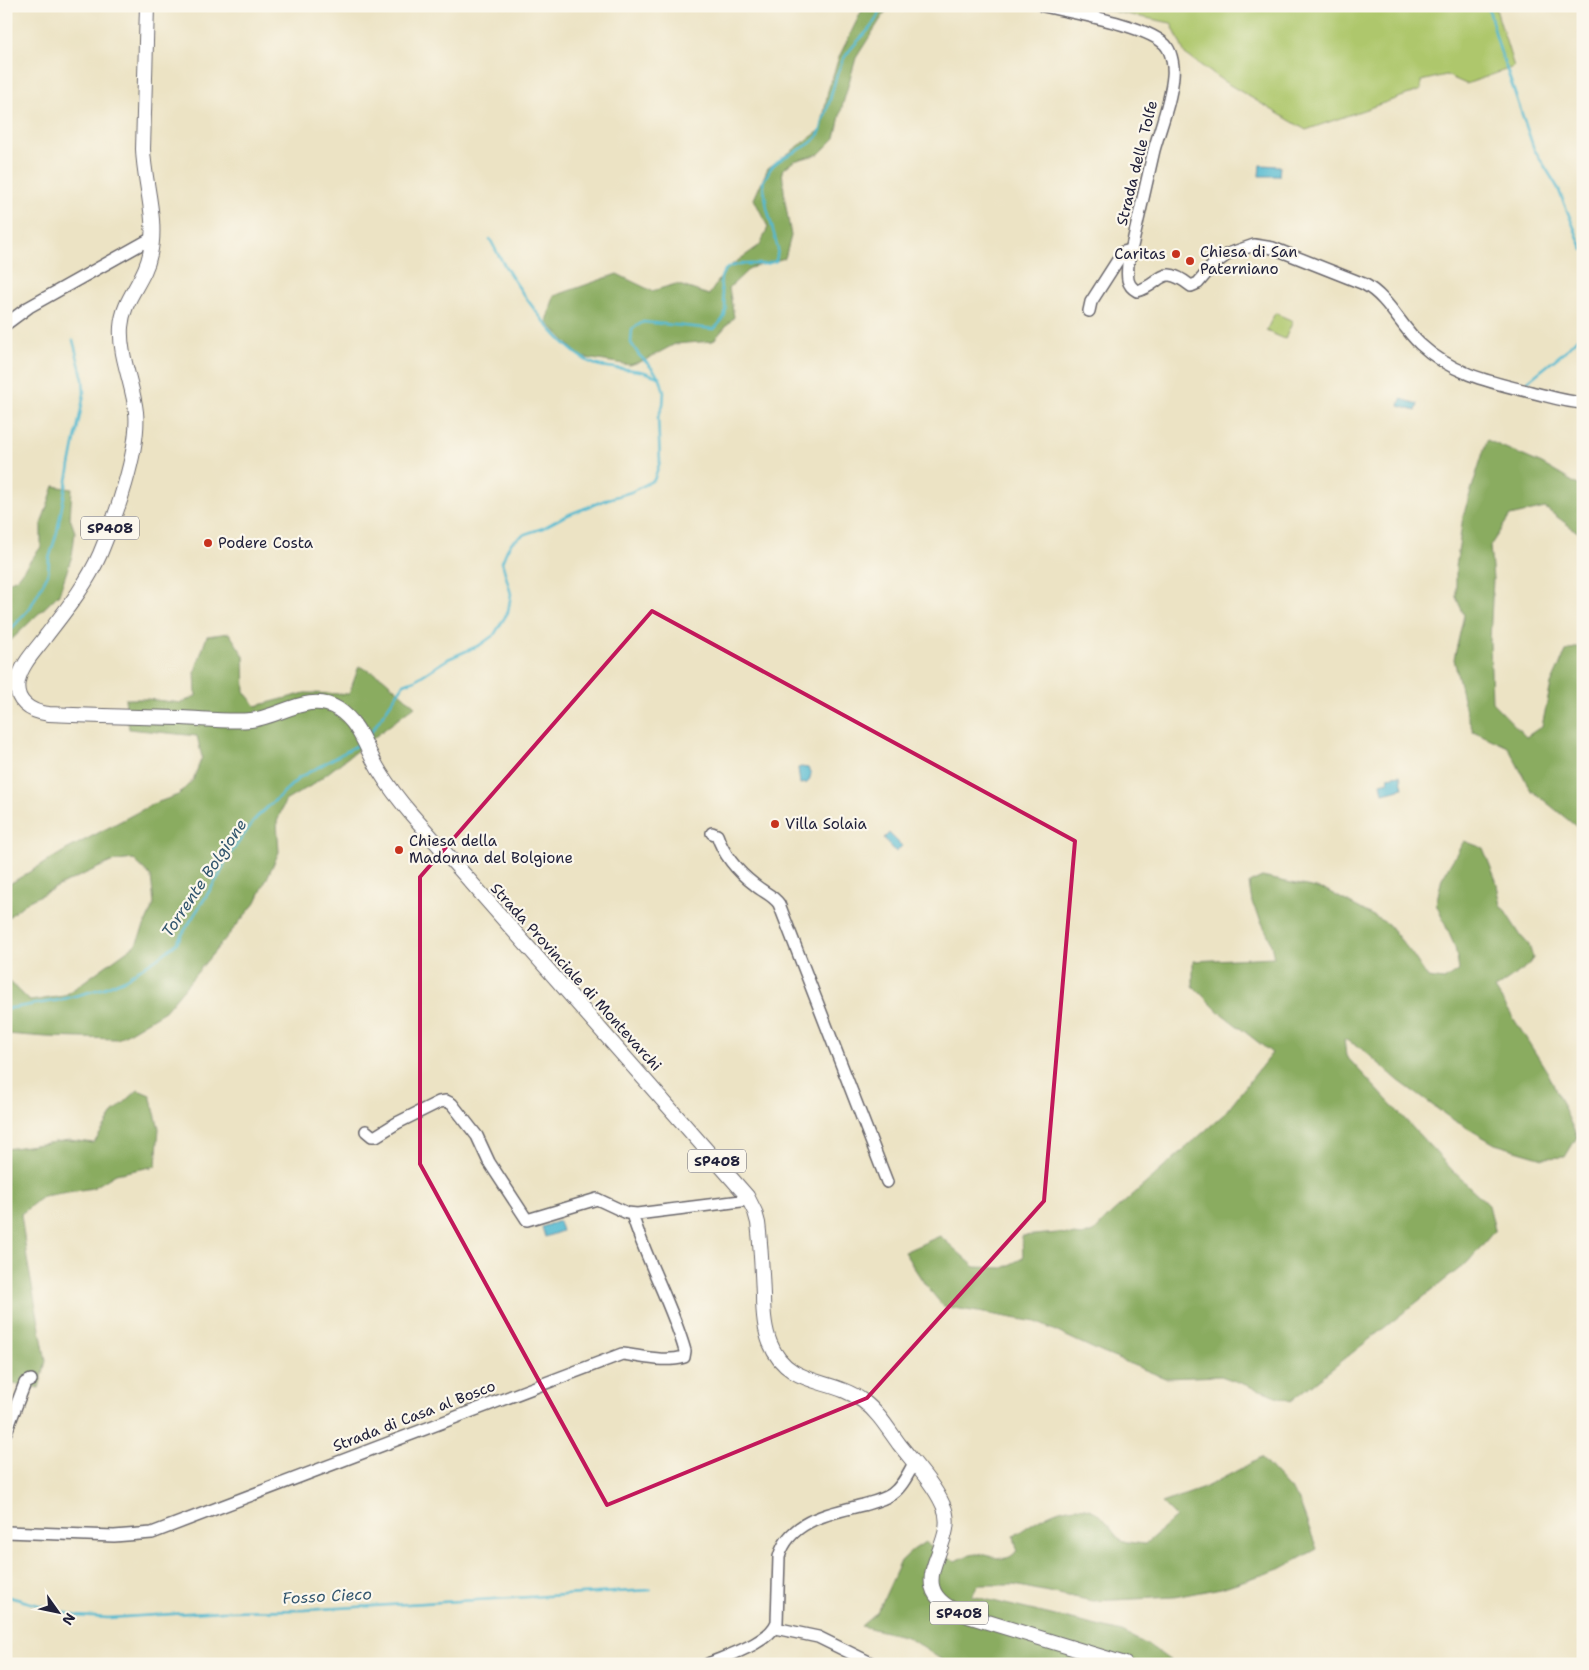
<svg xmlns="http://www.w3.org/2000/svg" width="1589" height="1670" font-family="'Shantell Sans',sans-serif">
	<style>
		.green { fill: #aec76c; stroke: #687454 }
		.forest { fill: #8aac60; stroke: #56674e }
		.water { fill: #52b9d0; stroke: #3a6e86 }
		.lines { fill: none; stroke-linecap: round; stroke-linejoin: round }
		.stream { stroke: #52b9d0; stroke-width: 2.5 }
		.minor-casing { stroke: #69666b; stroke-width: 14 }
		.major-casing { stroke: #69666b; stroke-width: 16 }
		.minor { stroke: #fff; stroke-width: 11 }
		.major { stroke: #fff; stroke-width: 14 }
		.marked { fill: none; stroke: #c2185b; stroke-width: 4; stroke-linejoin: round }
		.poi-dot { fill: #c8321e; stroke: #fbf7ec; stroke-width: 2 }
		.labels { text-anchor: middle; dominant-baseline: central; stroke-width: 4.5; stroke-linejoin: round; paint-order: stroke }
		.shield { fill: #fbf7ec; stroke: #636270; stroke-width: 1 }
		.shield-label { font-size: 14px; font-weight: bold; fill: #22223b }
		.street-label { font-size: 15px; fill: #22223b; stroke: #fbf7ec }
		.poi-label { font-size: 15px; fill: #22223b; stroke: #fbf7ec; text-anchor: start }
		.water-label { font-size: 16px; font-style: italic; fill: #33576f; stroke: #fbf7ec }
	</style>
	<rect width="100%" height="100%" fill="#fbf7ec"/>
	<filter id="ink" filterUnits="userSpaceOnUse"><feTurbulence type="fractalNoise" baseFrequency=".02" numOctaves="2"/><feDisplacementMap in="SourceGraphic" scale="10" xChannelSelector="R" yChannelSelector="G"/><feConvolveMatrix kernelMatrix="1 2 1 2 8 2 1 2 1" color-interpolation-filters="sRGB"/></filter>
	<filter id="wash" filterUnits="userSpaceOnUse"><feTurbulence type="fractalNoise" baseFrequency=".0096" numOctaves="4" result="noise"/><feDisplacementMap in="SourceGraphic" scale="20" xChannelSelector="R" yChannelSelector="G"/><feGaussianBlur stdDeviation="1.12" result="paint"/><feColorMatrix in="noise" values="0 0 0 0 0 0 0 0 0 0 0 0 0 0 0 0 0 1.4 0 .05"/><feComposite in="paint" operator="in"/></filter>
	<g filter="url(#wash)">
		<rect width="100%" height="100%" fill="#ece3c4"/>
		<g class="green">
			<polygon points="1086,6 1495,6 1514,67 1466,84 1446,75 1421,81 1421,90 1306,130 1223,81 1185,54 1171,23"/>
			<polygon points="1275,313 1293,321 1285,339 1266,331"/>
		</g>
		<g class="forest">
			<polygon points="864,6 889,6 856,58 842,107 835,138 819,154 794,161 782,170 785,201 791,236 785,258 750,268 729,288 734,317 713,341 675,344 645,360 630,365 580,357 547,322 554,296 617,274 652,291 676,284 709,295 726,269 760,245 768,227 754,199 768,168 821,130 828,91 839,57"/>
			<polygon points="1487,440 1542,464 1583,488 1583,536 1545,508 1510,516 1490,546 1493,579 1490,641 1492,702 1526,737 1542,726 1551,684 1566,651 1583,645 1583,832 1530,789 1508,747 1473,731 1466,712 1454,659 1464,615 1456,597 1456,567 1463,516"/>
			<polygon points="54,486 72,489 70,518 75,532 72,556 59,594 6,645 6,583 17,578 41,547 41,524"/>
			<polygon points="229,633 244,656 245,693 256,706 305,693 349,694 359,666 382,677 415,706 312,785 285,801 277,822 279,852 256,902 165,1011 118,1039 47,1037 6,1034 6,978 30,1001 64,996 136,944 154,904 151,876 133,859 111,862 69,881 27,902 6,919 6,886 66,850 153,804 178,795 193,780 202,757 197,736 129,729 125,699 147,699 181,703 196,696 195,671 207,636"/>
			<polygon points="1464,841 1483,848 1496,880 1501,905 1521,936 1529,945 1533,958 1529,965 1495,989 1548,1073 1577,1137 1565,1157 1543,1158 1495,1144 1450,1118 1399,1081 1361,1048 1344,1039 1346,1056 1454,1172 1489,1205 1495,1230 1468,1262 1291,1401 1221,1376 1165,1378 1103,1353 1036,1322 943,1306 924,1283 904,1252 940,1236 975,1267 1003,1268 1023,1258 1022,1236 1058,1233 1081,1236 1094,1232 1110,1215 1223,1115 1272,1053 1218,1011 1193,986 1193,961 1274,957 1269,937 1252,903 1249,883 1262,877 1326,890 1388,924 1412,954 1428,978 1444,980 1459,970 1455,947 1436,904 1442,878"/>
			<polygon points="138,1090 150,1095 159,1128 156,1166 116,1174 93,1188 43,1196 21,1214 27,1259 46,1361 39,1388 6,1383 6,1149 69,1140 94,1143 114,1112"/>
			<path d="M1261,1458L1298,1498L1317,1549L1280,1569L1221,1588L1174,1597L1093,1601L1014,1585H978L972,1596L1122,1632L1150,1646L1175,1664H943L942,1660L907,1637L861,1626L876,1613L881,1605L901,1561L913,1550L925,1542L955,1561C961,1559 970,1554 977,1554C992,1554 1007,1566 1017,1550L1014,1536C1037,1520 1071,1495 1099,1514C1107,1520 1114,1537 1122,1540C1128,1543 1138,1543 1145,1544L1176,1517L1162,1503L1204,1488Z"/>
		</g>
		<g class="water">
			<polygon points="1260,165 1280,166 1279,176 1259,176"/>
			<polygon points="1401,399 1418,404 1416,411 1399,406"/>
			<polygon points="801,767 808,768 811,774 809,781 807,783 800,784 798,768"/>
			<polygon points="1400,775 1403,788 1383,793 1381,783 1389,781 1388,777"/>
			<polygon points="889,833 902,846 896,852 884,838"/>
			<polygon points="559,1221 562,1231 545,1237 542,1227"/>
		</g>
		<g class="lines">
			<g class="stream">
				<polyline points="1488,6 1499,47 1534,149 1558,188 1583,250"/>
				<path d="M490,239C508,275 556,349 594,364C609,369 625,368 640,371C646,372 652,375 658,377"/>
				<polyline points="1528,381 1563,353 1583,332"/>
				<polyline points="6,635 30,608 48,574 49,559 57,532 84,394 83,379 73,340"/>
				<path d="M367,738L404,684L415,680L448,659L480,645L494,635L508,612L511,594L502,562L507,550L512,542L525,534L543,528L565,516L608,499L631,492L654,480L660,462L658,417L663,405L664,392L660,378L650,366L639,355L631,343L632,329L643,322L714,329C718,325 722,321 724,317C730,304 716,289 722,275C728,260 753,265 765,264C768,264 772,262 776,261L778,249L767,208L763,182C767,175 770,167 776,163C789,152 812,148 820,132C822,129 822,125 823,121C831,102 833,81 842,62C853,39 874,34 881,6"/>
				<polyline points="6,1009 60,1000 104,988 123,980 162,955 176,944 220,874 226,860 256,818 299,778 361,743"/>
				<polyline points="6,1596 77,1616 108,1618 221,1611 304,1610 651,1590"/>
			</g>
		</g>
	</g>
	<g filter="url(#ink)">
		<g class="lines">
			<g class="minor-casing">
				<g id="minor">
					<path d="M1043,6C1069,12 1153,26 1167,47C1172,54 1174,68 1173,76C1171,101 1161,125 1154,150C1145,188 1137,226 1128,264C1127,276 1126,285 1137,291C1163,284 1160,262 1191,286L1198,283L1214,264L1228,254L1254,245L1273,248L1364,284C1388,297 1400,325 1420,344C1452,374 1490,382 1531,392C1548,396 1565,402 1583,403"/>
					<polyline points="1089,311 1091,302 1123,252 1131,250"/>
					<polyline points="6,324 29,307 152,238"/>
					<path d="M712,833L717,835C724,856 738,872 755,885C763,892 773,895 779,904L887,1182"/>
					<polyline points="366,1131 372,1136 376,1136 397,1123 439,1102 446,1101 452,1104 477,1136 489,1162 527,1220 597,1199 627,1213 637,1214 749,1200"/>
					<polyline points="6,1432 25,1383 31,1380"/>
					<path d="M6,1532L114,1536L152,1533L622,1354C641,1356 665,1363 684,1357L685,1351C672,1304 646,1261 632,1214"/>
					<polyline points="775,1628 818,1637 873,1664"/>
					<path d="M708,1664C729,1655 769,1643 777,1622L779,1557C789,1520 831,1513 863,1505C873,1502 883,1500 892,1494C902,1487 908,1474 914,1463"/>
				</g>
			</g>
			<g class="major-casing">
				<path id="major" d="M147,6L143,149C144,183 158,220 150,254C145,281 123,298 121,327C119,355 133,384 136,412C140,449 115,519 100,554C87,584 66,610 46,636C37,649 21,664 18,681C14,701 30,712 49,714C93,716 138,717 182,718C205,719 228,722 251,720C280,717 310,691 338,709C361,724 366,750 380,772C389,787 400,801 412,815L747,1196L755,1212L758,1223C761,1247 762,1271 763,1295C763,1311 764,1328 770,1343C788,1388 831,1377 863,1401C878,1412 888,1429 899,1444C914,1463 933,1483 943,1505C963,1546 891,1588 968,1616L1125,1664"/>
			</g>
			<use href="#minor" class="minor"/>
			<use href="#major" class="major"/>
		</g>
	</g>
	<path class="marked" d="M652,611L1075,841L1044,1201L867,1398L607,1505L420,1164V877Z"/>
	<g class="poi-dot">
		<circle cx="1176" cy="254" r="5"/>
		<circle cx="1190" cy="261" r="5"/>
		<circle cx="208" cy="543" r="5"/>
		<circle cx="775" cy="824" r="5"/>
		<circle cx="399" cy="850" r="5"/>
	</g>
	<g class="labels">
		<g class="shield">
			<rect x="81" y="516.5" width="58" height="23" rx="4"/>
			<rect x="688" y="1149.5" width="58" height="23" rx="4"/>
			<rect x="930" y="1601.5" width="58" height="23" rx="4"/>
		</g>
		<g class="shield-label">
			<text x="110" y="528">SP408</text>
			<text x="717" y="1161">SP408</text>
			<text x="959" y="1613">SP408</text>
		</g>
		<g class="street-label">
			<text transform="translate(1137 163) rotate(-76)">Strada delle Tolfe</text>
			<text transform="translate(576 977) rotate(48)">Strada Provinciale di Montevarchi</text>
			<text transform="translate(414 1416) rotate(-21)">Strada di Casa al Bosco</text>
		</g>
		<g class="poi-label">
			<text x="1200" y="252">Chiesa di San<tspan x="1200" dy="17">Paterniano</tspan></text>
			<text x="1166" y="254" text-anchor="end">Caritas</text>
			<text x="218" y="543">Podere Costa</text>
			<text x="785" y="824">Villa Solaia</text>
			<text x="409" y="841">Chiesa della<tspan x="409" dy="17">Madonna del Bolgione</tspan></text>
		</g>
		<g class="water-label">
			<text transform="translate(204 878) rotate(-56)">Torrente Bolgione</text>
			<text transform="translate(327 1596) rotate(-3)">Fosso Cieco</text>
		</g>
	</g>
	<rect width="1589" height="1670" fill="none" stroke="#fbf7ec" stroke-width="25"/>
	<g transform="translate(58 1612) rotate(123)" stroke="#fbf7ec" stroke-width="4" paint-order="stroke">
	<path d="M0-4L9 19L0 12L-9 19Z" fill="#22223b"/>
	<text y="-8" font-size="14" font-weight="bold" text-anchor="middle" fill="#22223b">N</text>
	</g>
</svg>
